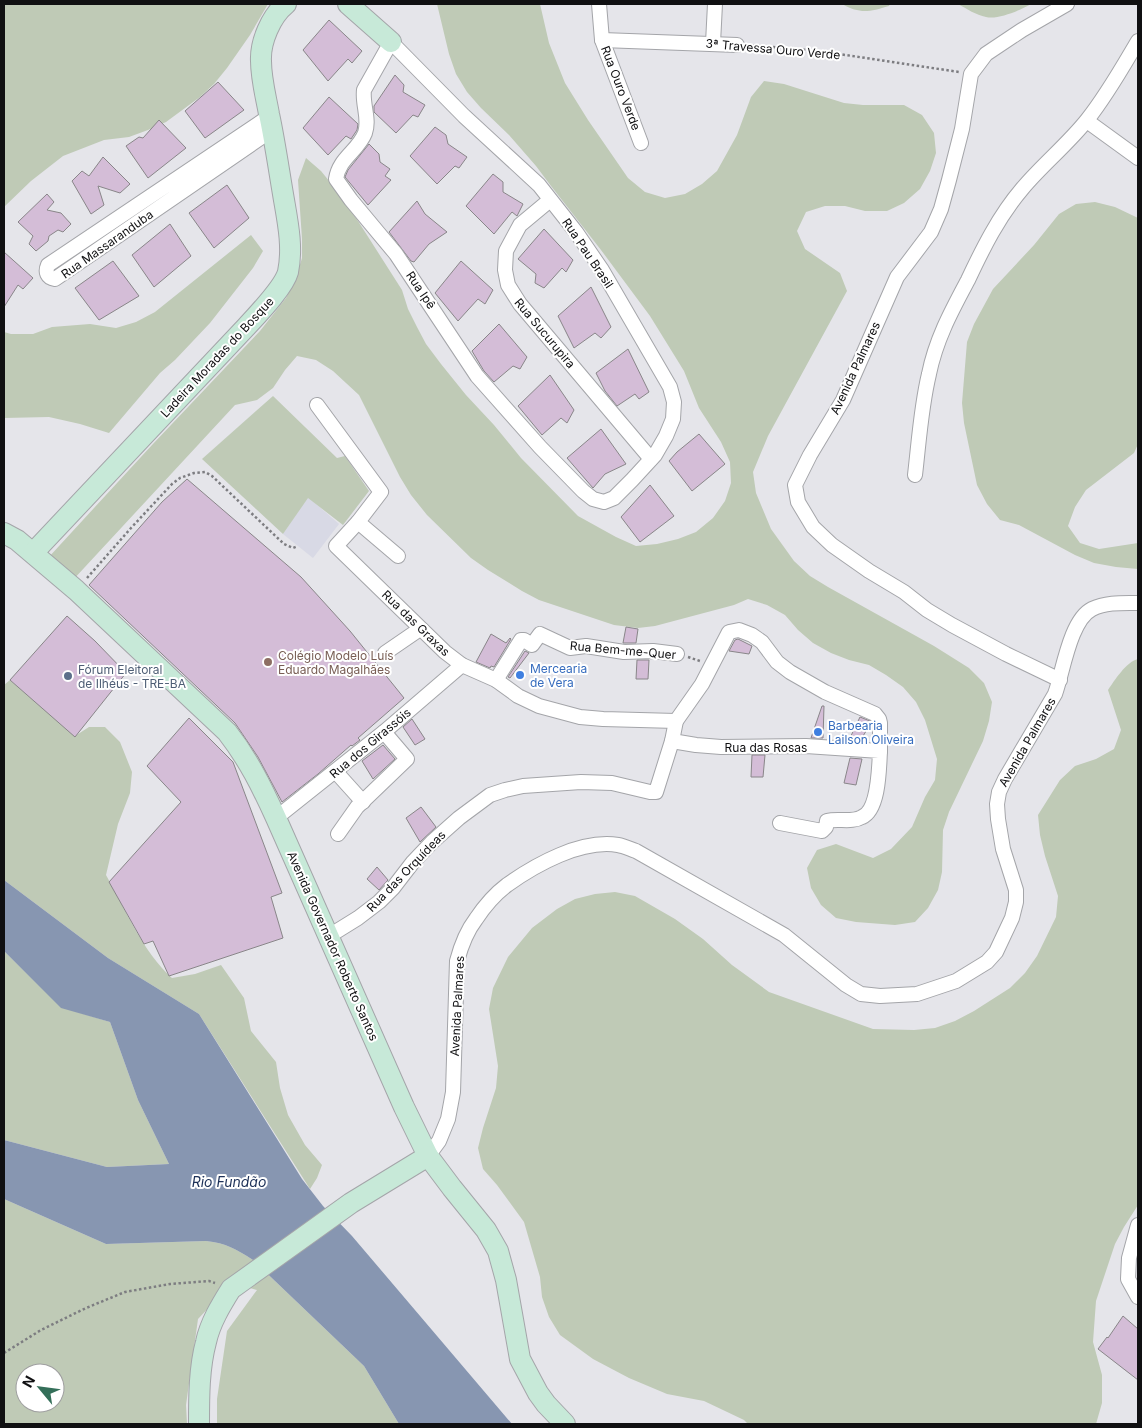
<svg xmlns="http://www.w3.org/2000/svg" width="1142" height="1428" font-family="Inter,sans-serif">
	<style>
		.built { fill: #d8d9e5 }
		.green { fill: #bfcab6; fill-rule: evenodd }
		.water { fill: #8796b1 }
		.building { fill: #d4bdd7; stroke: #898689 }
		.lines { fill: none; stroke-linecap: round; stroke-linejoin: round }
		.street-casing { stroke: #a4a5a9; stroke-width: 16 }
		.secondary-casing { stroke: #a4a5a9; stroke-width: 22 }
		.path { stroke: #7d7d81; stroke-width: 2.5; stroke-dasharray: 2.5 2.5; stroke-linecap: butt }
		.street { stroke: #fff; stroke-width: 14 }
		.secondary { stroke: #c7e9d8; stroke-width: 20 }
		.education-dot { fill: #8d6e63; stroke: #fff; stroke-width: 2 }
		.shop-dot { fill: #3f7fe0; stroke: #fff; stroke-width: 2 }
		.service-dot { fill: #5c6f8a; stroke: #fff; stroke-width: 2 }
		.labels { text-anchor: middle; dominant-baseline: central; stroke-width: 4; stroke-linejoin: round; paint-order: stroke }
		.street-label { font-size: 12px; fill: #101012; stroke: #fff }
		.education-label { font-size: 12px; fill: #785e54; stroke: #fff; text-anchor: start }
		.shop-label { font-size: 12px; fill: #366cbe; stroke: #fff; text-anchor: start }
		.service-label { font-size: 12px; fill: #4e5e75; stroke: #fff; text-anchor: start }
		.water-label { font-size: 14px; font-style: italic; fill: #1d3158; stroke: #fff }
	</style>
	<rect width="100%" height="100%" fill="#e5e5ea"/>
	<polygon class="built" points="308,497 339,524 313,558 283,534"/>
	<g class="green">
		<polygon points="4,4 268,4 250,35 227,68 214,84 200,97 166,122 148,130 129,137 104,140 63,156 31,181 4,207"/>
		<polygon points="437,4 540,4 549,43 565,83 588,120 628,178 645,192 665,198 685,194 702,184 717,171 737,135 751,97 764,81 784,84 844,103 863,105 904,105 922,115 934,133 936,153 930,171 920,189 904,203 887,211 865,211 845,206 825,206 806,212 797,231 805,249 840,273 847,291 768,436 753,472 756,493 771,529 794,561 810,576 828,587 934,646 969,668 984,683 992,702 989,721 983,741 949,812 943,830 942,872 938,890 928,908 915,922 895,925 856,922 836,918 821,905 811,888 807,868 817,850 836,844 873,858 891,849 912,827 925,797 935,780 937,759 925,720 916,702 903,687 886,675 869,665 849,660 831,653 813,643 798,630 785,615 767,605 748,599 734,605 655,626 638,628 614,625 539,600 522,591 488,570 471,558 427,515 411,495 400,477 359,395 333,371 316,360 297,356 285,370 273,388 257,400 235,405 72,581 48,558 152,445 260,331 286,298 296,278 302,258 302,239 298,180 306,158 321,171 334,187 358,221 402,290 408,309 417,327 426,344 441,364 466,395 494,425 521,458 578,516 616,537 636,546 657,544 678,539 696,532 713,518 725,501 731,483 730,462 721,442 699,408 684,371 650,316 601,250 551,186 536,166 509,135 481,108 467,92 456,74 449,54"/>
		<path d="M842,4H890L889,6C869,12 860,14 842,4Z"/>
		<path d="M958,4H1031C1021,10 998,20 986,17C976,15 967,9 958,4Z"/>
		<polygon points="1095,202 1115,207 1138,218 1138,444 1134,453 1086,490 1075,507 1068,526 1080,543 1099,549 1138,543 1138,569 1116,567 1094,563 1075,555 1019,525 1000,520 987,504 977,485 964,423 962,403 967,342 974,324 993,289 1034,245 1059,214 1076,204"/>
		<polygon points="251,235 263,251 253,268 210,323 175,360 160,373 109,433 80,424 49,417 4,418 4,332 11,334 33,334 52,327 90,324 116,328 136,322 155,312"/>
		<polygon points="273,396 337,458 345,456 369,491 343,525 308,498 283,534 202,459"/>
		<path d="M1138,659V1205L1124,1227L1115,1244L1096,1301L1093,1342L1102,1375V1403L1096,1424H748L744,1420L704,1401L667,1394L629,1378L593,1359L560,1335L549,1317L542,1297L540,1277L524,1222L497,1185L483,1169L478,1148L483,1128L496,1088L498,1066L489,1009L493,988L508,957L532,928L557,909L575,899L595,894L615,892L635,896L675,919L703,939L732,965L769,992L873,1029L914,1030L935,1028L955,1021L974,1011L1010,988L1025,973L1037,956L1056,917L1058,896L1045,856L1040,835L1038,815L1060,780L1075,766L1096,759L1114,749L1121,730L1108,690C1115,680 1126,662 1138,659Z"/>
		<path d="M10,680L75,736L89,727H105L120,742L132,772L130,793L118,824L106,875C125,909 143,952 172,978L195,974L221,965L244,998L251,1031L276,1062L280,1088L288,1115L305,1145L322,1165L317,1178L310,1189L199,1014L108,958L4,880V685Z"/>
		<polygon points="4,951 61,1007 110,1022 138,1100 169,1164 107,1167 4,1140"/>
		<path d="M4,1199L106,1244L206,1241C226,1243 236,1249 253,1260L364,1366L399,1424H217V1399L227,1331L257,1290L232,1283L198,1319L186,1405L187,1424H4ZM25,1373H55V1403H25Z"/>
	</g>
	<path class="water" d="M4,880L108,958L199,1014L302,1179L323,1206L352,1236L512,1424H399L364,1366L253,1260C236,1249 226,1243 206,1241L106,1244L4,1199V1140L107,1167L169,1164L138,1100L110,1022L61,1008L4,951Z"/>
	<g class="building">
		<polygon points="329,20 362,51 352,63 348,59 328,81 303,50"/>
		<polygon points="395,75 404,85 403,92 425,105 418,117 413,115 396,133 374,112 374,106"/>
		<polygon points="218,82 244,110 205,138 185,111"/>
		<polygon points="329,97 358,124 357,130 351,139 346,136 328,155 303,128"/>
		<polygon points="159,120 186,148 148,178 126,146 139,137 143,138"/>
		<polygon points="435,127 446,135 448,144 467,157 459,168 455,166 437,184 410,156"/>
		<polygon points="369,144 379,154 380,162 390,169 385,176 391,180 368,205 345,177 348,170"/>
		<polygon points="103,157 130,184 120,193 98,186 104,205 91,214 72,181 82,171 89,176"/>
		<polygon points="493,174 503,182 503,192 523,204 517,216 512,212 494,234 466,206"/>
		<polygon points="227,185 249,218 214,248 189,213"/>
		<polygon points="47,194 54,202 47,210 61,213 71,224 63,232 58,230 49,236 48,241 36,251 29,244 33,236 18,222"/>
		<polygon points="417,201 425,214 447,232 429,244 414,262 411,261 389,232"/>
		<polygon points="170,224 191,256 154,287 132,255"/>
		<polygon points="544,229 573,260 566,272 562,268 544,288 535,283 536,274 518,259"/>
		<polygon points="4,252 33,278 23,289 18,285 4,307"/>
		<polygon points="113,261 139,296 99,320 75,288"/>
		<polygon points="461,261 493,290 485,304 478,299 458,321 435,293"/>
		<polygon points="591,287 611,327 601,338 595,333 574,348 558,316"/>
		<polygon points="499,324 527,357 520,369 513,366 494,382 484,371 472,351"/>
		<polygon points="628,349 649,392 639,399 635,394 617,406 605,391 596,373"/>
		<polygon points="550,375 574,410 567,423 561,418 542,435 518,406"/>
		<polygon points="601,429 626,464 605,474 593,488 567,458"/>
		<polygon points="699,434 725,464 692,491 669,461 677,452"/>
		<polygon points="187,479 301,577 350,631 404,698 358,738 360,740 352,746 351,745 318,774 282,802 258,757 235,723 89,585 162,502"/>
		<polygon points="650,485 674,516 640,542 621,517"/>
		<polygon points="67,616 95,641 126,673 75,737 10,680"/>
		<polygon points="626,627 638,629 636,643 623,643"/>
		<polygon points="491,634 506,643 510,638 511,639 494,667 491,666 490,668 476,662"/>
		<polygon points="738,639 752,646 749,654 729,651 735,640"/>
		<polygon points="525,651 529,653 510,678 508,677"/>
		<polygon points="637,660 649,660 648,679 636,679"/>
		<polygon points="822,706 824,706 823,738 811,738"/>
		<polygon points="860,717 870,721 871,723 860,741 849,740"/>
		<polygon points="189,718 233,762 282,893 271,897 283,938 169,976 153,941 144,944 109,882 181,802 147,766"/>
		<polygon points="412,719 425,739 415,745 403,727"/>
		<polygon points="383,745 395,759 373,779 362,761"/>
		<polygon points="752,755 765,755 763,777 751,777"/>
		<polygon points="850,758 862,759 856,785 844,783"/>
		<polygon points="421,807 436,827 420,842 406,818"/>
		<polygon points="377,867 388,880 379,890 367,879"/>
		<polygon points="1123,1316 1138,1329 1138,1380 1098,1349 1107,1337 1108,1338"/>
	</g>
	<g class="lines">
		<g class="street-casing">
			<g id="street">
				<polyline points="599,4 602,40 641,143"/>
				<polyline points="602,40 737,45"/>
				<path d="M391,42L464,116L539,185L576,232L602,270L670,387L674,402L673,419L666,436L655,455L632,480L614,498L604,502L593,499L583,491L540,447L477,376L396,254L351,200L336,179C339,158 358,151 365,133C370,119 362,104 364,90Z"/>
				<polyline points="713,43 715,4"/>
				<path d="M270,116L48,265C45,272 47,278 55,279L272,130"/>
				<polyline points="1087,121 1138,158"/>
				<polyline points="550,200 520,225 506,251 505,270 508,285 520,304 651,459"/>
				<polyline points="317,405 381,492 358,522 336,546 445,652 462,665 496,680 518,696 539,706 580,717 603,719 676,721"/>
				<path d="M915,475C919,441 921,407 929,374C936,339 952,310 968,280C983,248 999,216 1022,189C1042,165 1067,145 1087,120C1107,95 1122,68 1138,41"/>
				<polyline points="358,522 398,556"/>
				<polyline points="385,653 420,629"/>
				<polyline points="496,680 521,640 524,640 532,645 540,634 570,648 586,646 624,652 653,651 677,654"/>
				<polyline points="1060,680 1006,654 952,625 927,610 904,592 869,571 832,545 813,527 798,502 795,485 810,455 843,400 897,277 931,232 941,209 949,180 962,129 971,74 986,54 1022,30 1067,4"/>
				<path d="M672,741L696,745L721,747L806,746L880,751C879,768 879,810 862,817C852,823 838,818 827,821L826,827L822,831L780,823"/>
				<polyline points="336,772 363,802"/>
				<polyline points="276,818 384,732 462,665"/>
				<polyline points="338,834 357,807 407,759 384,732"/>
				<polyline points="329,936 358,918 379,902 393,888 413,862 432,842 459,818 490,795 505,790 523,786 581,782 612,783 650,792 656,792 672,741 676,721 702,684 729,632 739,630 752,635 762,642 777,662 790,672 825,692 875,714 879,719 880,723 880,751"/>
				<path d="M428,1156L439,1141L448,1119L453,1092L457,961C461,946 466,932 476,919C484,907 495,894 507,885C535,865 581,839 618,845C624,846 630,849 636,851L784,935L846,985L861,994L880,996L917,994L956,981L987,962L996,952L1012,918L1016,902V890L1003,849L998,819L997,804L999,792L1005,779L1055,694C1063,672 1070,620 1092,609C1106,602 1123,603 1138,603"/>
				<polyline points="1138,1225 1129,1258 1128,1279 1138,1297"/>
			</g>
		</g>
		<g class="secondary-casing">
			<g id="secondary">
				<polyline points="348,4 391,42"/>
				<path d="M4,533L17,540L76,590L227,732C248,759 262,787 276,818L404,1107L428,1156L452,1188L486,1230L498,1251L506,1280L520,1359L538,1393L546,1404L565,1424"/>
				<path d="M33,553L247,326C258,314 284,287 288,272C293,248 288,223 284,200C279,171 275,142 269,114C266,97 261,79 261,61C260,42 271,16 286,4"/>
				<path d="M199,1424C199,1397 199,1368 206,1342C210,1323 221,1305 231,1289L351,1203L428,1156"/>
			</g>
		</g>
		<g class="path">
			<polyline points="748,45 819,51 959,72"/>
			<polyline points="87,578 131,528 172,484 180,478 194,473 205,472 212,476 284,544 293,548 298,546"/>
			<polyline points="688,657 700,661"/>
			<polyline points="4,1353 41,1330 86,1308 125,1292 170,1284 209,1281 215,1283"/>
		</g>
		<use href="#street" class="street"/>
		<use href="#secondary" class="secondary"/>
	</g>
	<circle class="education-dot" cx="268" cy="662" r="5"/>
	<g class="shop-dot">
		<circle cx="520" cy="675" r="5"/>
		<circle cx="818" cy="732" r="5"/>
	</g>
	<circle class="service-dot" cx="68" cy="676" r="5"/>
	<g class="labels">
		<g class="street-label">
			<text transform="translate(773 49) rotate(5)">3ª Travessa Ouro Verde</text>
			<text transform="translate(621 88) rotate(69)">Rua Ouro Verde</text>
			<text transform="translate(107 244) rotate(-35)">Rua Massaranduba</text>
			<text transform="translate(588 253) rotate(56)">Rua Pau Brasil</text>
			<text transform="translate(421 290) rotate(56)">Rua Ipê</text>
			<text transform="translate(545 333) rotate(50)">Rua Sucurupira</text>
			<text transform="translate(217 357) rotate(-47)">Ladeira Moradas do Bosque</text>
			<text transform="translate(855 368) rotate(-65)">Avenida Palmares</text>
			<text transform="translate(416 623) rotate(44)">Rua das Graxas</text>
			<text transform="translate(623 650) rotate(5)">Rua Bem-me-Quer</text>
			<text transform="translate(1027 742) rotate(-60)">Avenida Palmares</text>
			<text transform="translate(370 743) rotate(-40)">Rua dos Girassóis</text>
			<text x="766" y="747">Rua das Rosas</text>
			<text transform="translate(406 871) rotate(-46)">Rua das Orquídeas</text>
			<text transform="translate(333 946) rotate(66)">Avenida Governador Roberto Santos</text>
			<text transform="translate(457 1006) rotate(-87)">Avenida Palmares</text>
		</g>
		<g class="education-label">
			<text x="278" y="655">Colégio Modelo Luís<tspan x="278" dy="14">Eduardo Magalhães</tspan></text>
		</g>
		<g class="shop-label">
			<text x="530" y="668">Mercearia<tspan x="530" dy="14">de Vera</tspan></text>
			<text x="828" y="725">Barbearia<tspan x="828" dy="14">Lailson Oliveira</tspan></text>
		</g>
		<g class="service-label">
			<text x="78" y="669">Fórum Eleitoral<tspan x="78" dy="14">de Ilhéus - TRE-BA</tspan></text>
		</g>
		<g class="water-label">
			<text x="229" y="1181">Rio Fundão</text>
		</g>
	</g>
	<rect width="1142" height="1428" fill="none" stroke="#101012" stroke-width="10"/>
	<g transform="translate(40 1388) rotate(299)"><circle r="24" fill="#ffffff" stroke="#9f9fa0"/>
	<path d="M0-4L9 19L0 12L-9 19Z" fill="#346f59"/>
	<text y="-8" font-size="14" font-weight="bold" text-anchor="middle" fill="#101012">N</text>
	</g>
</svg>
